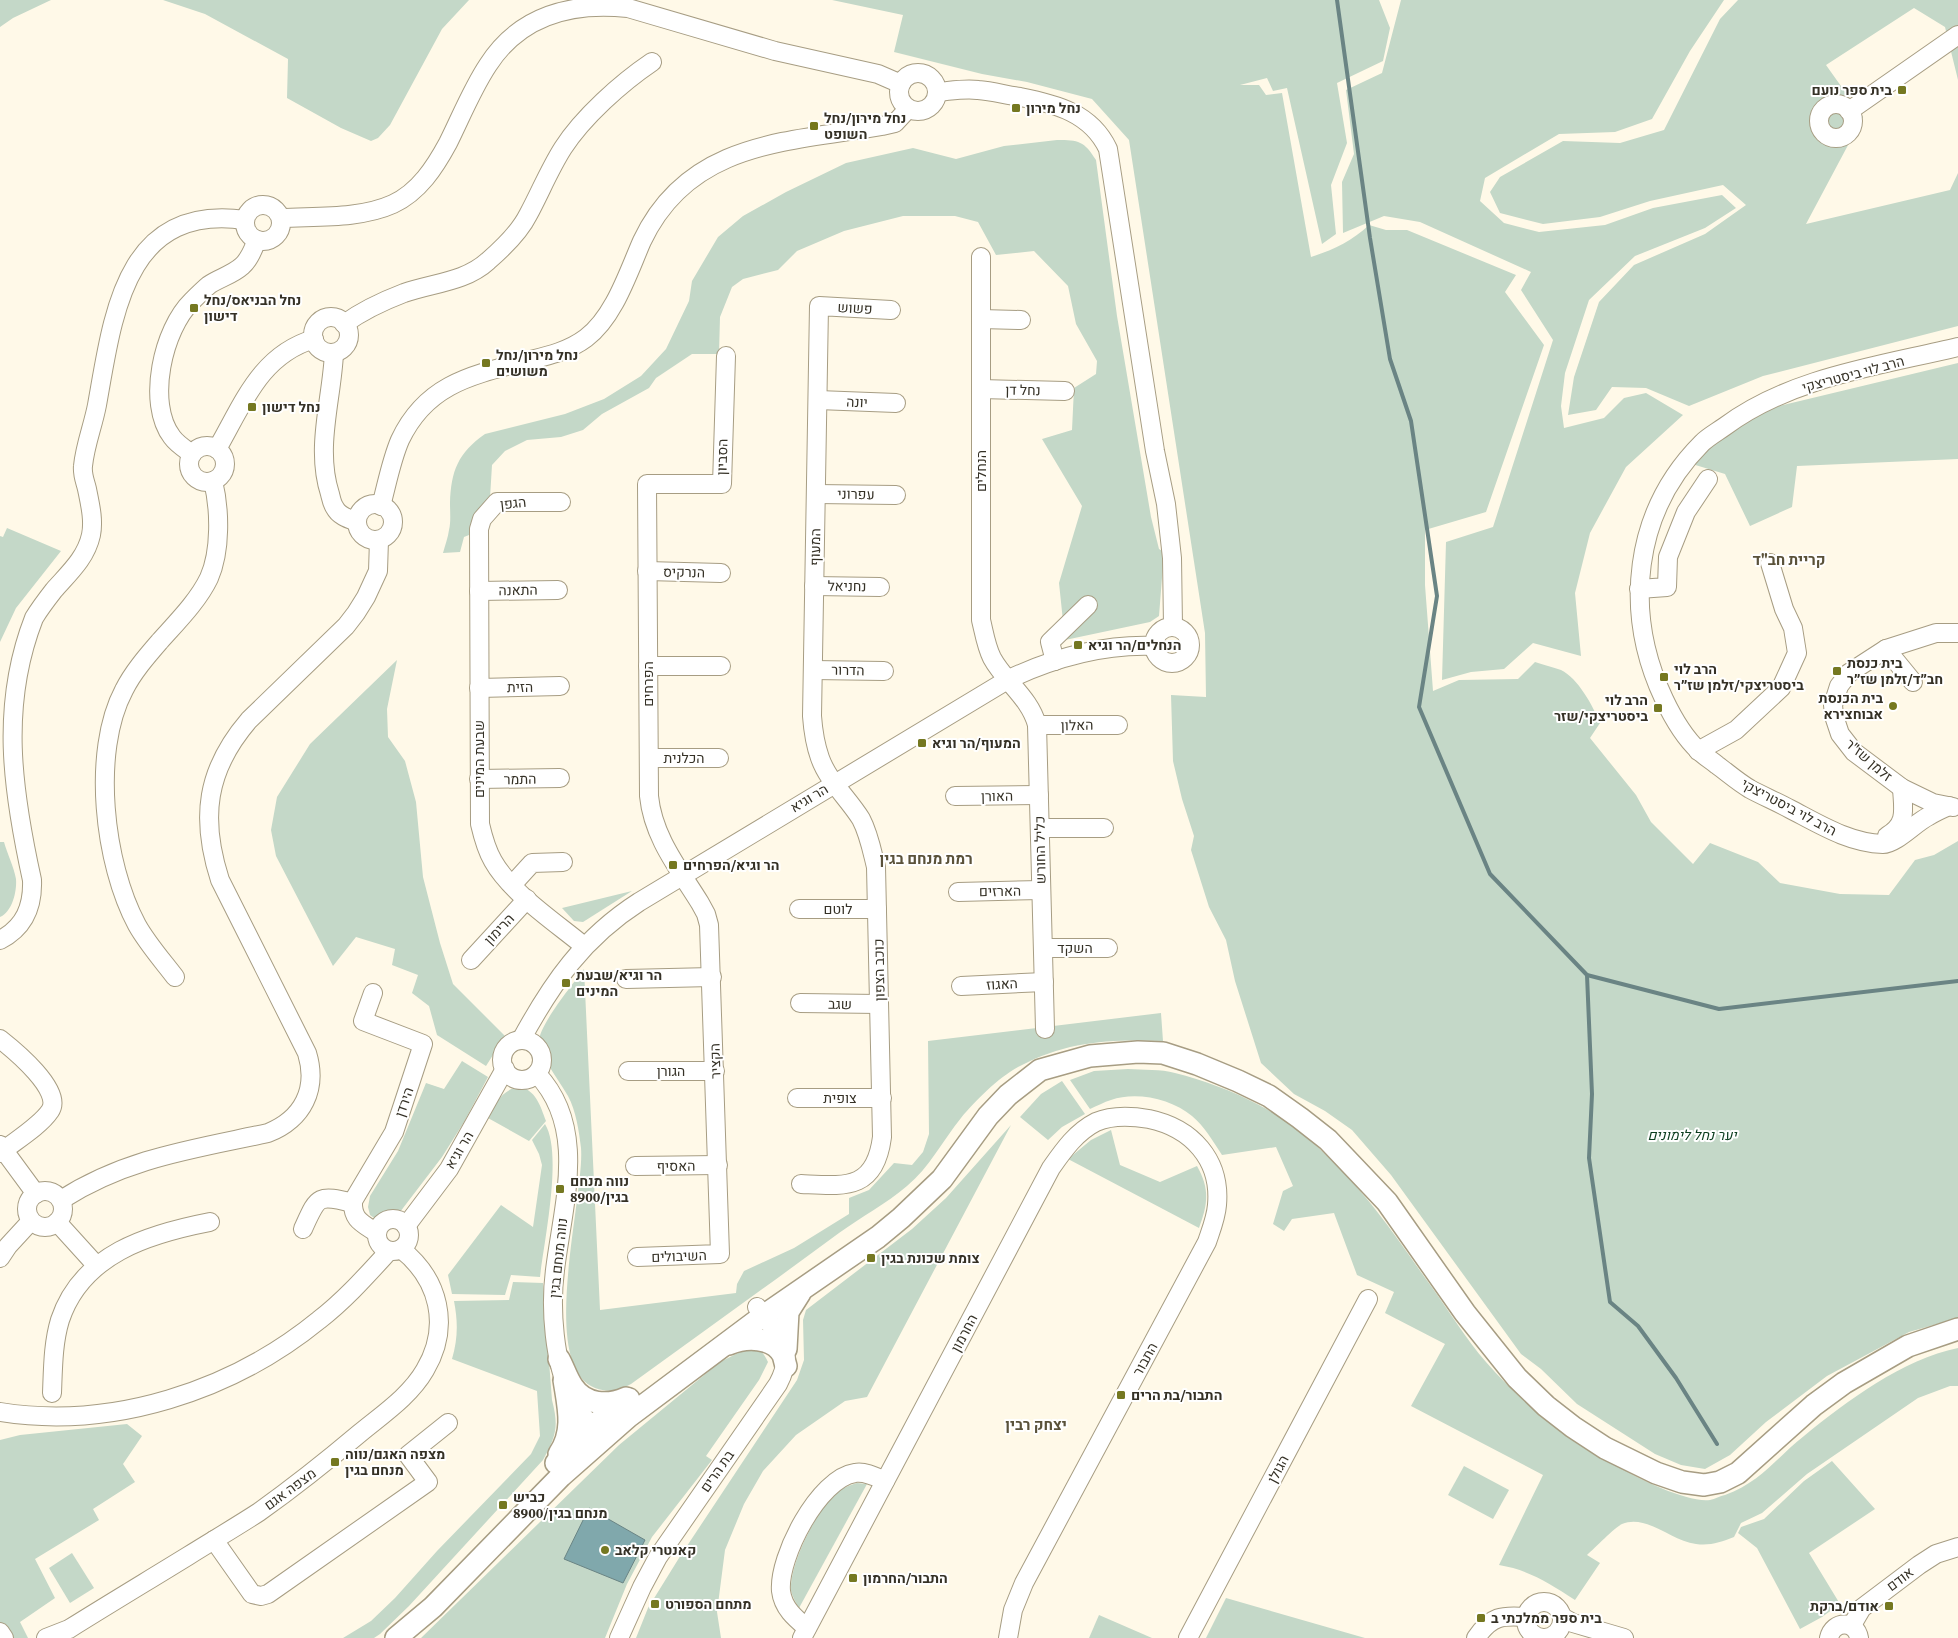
<svg xmlns="http://www.w3.org/2000/svg" width="1958" height="1638" font-family="'Source Serif 4',Heebo,serif">
	<style>
		.green { fill: #c4d8c8 }
		.water { fill: #80a8ac; stroke: #6a8484 }
		.lines { fill: none; stroke-linecap: round; stroke-linejoin: round }
		.stream { stroke: #6a8484; stroke-width: 4 }
		.minor-casing { stroke: #a79d83; stroke-width: 20 }
		.major-casing { stroke: #a79d83; stroke-width: 24 }
		.minor { stroke: #fff; stroke-width: 18 }
		.major { stroke: #fff; stroke-width: 21 }
		.poi-dot { fill: #757821; stroke: #fff; stroke-width: 2 }
		.labels { text-anchor: middle; dominant-baseline: central; stroke-width: 4; stroke-linejoin: round; paint-order: stroke }
		.poi-label { font-size: 14px; font-weight: bold; fill: #353126; stroke: #fff; text-anchor: start }
		.street-label { font-size: 14px; fill: #353126; stroke: #fff }
		.park-label { font-size: 14px; font-style: italic; fill: #0d3e20; stroke: #fff }
		.neighbourhood-label { font-size: 15px; font-weight: bold; fill: #5a523a; stroke: #fff }
	</style>
	<rect width="100%" height="100%" fill="#fff9e8"/>
	<g class="green">
		<polygon points="0,0 51,0 13,18 0,27"/>
		<polygon points="163,0 469,0 442,29 390,125 378,138 371,141 341,128 287,98 288,59 205,14"/>
		<path d="M832,0H1379L1390,28L1383,61L1337,83L1347,143L1331,185L1336,234L1322,244L1287,88L1273,91L1267,78L1240,85H1259L1266,95L1282,93L1311,257C1333,250 1352,241 1369,225L1386,230H1407L1516,275L1505,292L1544,345L1486,512L1425,530V585L1433,691L1459,680L1518,679L1535,662C1543,665 1553,667 1561,670C1578,678 1593,706 1600,723L1590,738L1636,795L1651,822L1693,864L1710,843L1758,862L1780,883L1840,894L1889,895L1915,860L1934,855L1958,841V1318L1909,1332L1827,1376L1766,1422L1730,1455L1705,1469L1681,1465L1655,1454L1577,1404L1541,1369L1521,1354L1391,1175L1352,1130L1325,1111L1294,1094L1261,1063L1235,981L1226,940L1209,907L1191,850L1194,836L1182,799L1173,761L1171,695L1206,697L1205,633L1129,140L1092,99L1027,82L982,74L894,52L903,15Z"/>
		<polygon points="1401,0 1724,0 1690,51 1652,119 1615,132 1559,134 1485,178 1480,201 1504,223 1539,232 1605,225 1653,208 1722,195 1736,208 1705,228 1635,256 1589,300 1565,373 1561,406 1564,428 1604,418 1624,398 1646,393 1683,415 1626,467 1590,533 1575,593 1581,656 1533,643 1504,669 1471,672 1442,680 1446,542 1493,527 1553,340 1521,290 1531,272 1420,222 1384,216 1343,233 1342,182 1354,154 1346,90 1382,73"/>
		<polygon points="1738,0 1958,0 1958,80 1945,27 1914,8 1826,65 1863,117 1806,224 1950,190 1958,173 1958,326 1763,376 1689,406 1646,388 1612,387 1596,410 1568,415 1574,377 1599,302 1634,265 1705,234 1746,205 1723,185 1650,201 1600,217 1543,224 1500,213 1490,192 1500,177 1563,141 1620,143 1664,130 1720,19"/>
		<path d="M1057,140C1079,140 1084,141 1096,160L1117,316L1151,517L1159,549L1164,552L1159,616L1150,622L1065,640L1059,583L1082,506L1042,439L1072,430L1074,388L1096,374L1097,361L1076,324L1068,286L1034,251L996,255L978,222L955,216H903L844,231L797,251L778,270L743,279L732,287L720,317L719,354H692L656,378L649,388L602,414L583,430L561,437L527,440L505,451L492,465L490,498L473,524L469,535L464,537L460,552L443,553C445,545 448,538 449,530C451,522 450,512 450,503C451,471 458,453 485,434L565,414L604,399L641,376L666,349L689,301L692,281L718,237L743,216L786,192L846,163L913,148L956,159L1004,146Z"/>
		<polygon points="1958,363 1958,459 1797,466 1792,507 1750,526 1725,474 1679,460 1754,412"/>
		<polygon points="7,528 61,551 16,608 0,642 0,536 3,537"/>
		<polygon points="397,660 387,709 388,737 405,761 416,802 423,877 440,943 453,984 505,1036 486,1066 437,1035 429,1006 412,993 418,975 392,965 395,949 356,937 333,966 276,856 271,830 277,797 310,744"/>
		<path d="M0,842H4C7,853 14,867 16,879C17,892 12,912 0,917Z"/>
		<polygon points="632,891 583,922 574,921 562,908"/>
		<path d="M584,969L600,1310L736,1293L737,1284L744,1271L794,1248L849,1214V1198L869,1190L894,1163L912,1165L923,1152L929,1134L928,1041L1161,1013L1163,1041C1111,1039 1067,1041 1020,1066C999,1077 976,1100 961,1118C943,1140 929,1168 907,1186C886,1204 861,1217 839,1233C770,1284 700,1334 631,1384C618,1391 609,1393 595,1388C537,1366 585,1196 581,1148C579,1131 576,1111 568,1096C560,1082 541,1057 539,1043C537,1027 574,983 584,969Z"/>
		<polygon points="462,1061 488,1077 464,1122 442,1157 400,1212 389,1219 380,1222 370,1215 368,1207 370,1196 398,1151 426,1083 444,1089"/>
		<path d="M1128,1069C1143,1070 1161,1069 1175,1073C1203,1080 1233,1091 1259,1105C1302,1127 1345,1171 1375,1209C1395,1234 1412,1260 1431,1286C1449,1311 1466,1339 1486,1362C1527,1409 1569,1438 1622,1469C1641,1480 1689,1503 1710,1500C1715,1499 1720,1496 1725,1495C1761,1482 1776,1458 1804,1436C1847,1401 1903,1359 1958,1348V1386H1950L1918,1398L1807,1474L1762,1513L1741,1523L1734,1537C1721,1542 1710,1546 1696,1544C1671,1541 1647,1514 1622,1524C1614,1528 1595,1548 1587,1555L1600,1563L1575,1600C1549,1583 1529,1570 1499,1565L1543,1475L1411,1406L1445,1344L1385,1313L1394,1292L1357,1275L1334,1213L1292,1219L1284,1231L1273,1224L1283,1191L1293,1186L1276,1147L1222,1155C1213,1141 1204,1126 1192,1116C1172,1099 1136,1091 1111,1100C1104,1102 1097,1106 1090,1109L1070,1080L1094,1071Z"/>
		<polygon points="1062,1081 1085,1114 1062,1127 1048,1140 1020,1117 1041,1094"/>
		<path d="M518,1086C536,1090 540,1105 546,1121L529,1141L488,1118C497,1101 500,1093 518,1086Z"/>
		<path d="M545,1124C563,1153 544,1241 540,1277L511,1275L505,1295L452,1294L448,1275L501,1205L533,1227L542,1165L539,1154L532,1140Z"/>
		<polygon points="1011,1125 867,1397 845,1401 796,1435 763,1471 744,1504 725,1550 717,1612 721,1638 636,1638 648,1608 679,1558 797,1380 804,1360 803,1320 806,1310 912,1229 946,1198"/>
		<path d="M1111,1130L1120,1165L1160,1182L1197,1166C1210,1189 1208,1204 1199,1228L1068,1159L1091,1140Z"/>
		<path d="M513,1282L543,1283L552,1400C559,1427 556,1436 543,1460L409,1606L380,1634L374,1638H343L371,1621L395,1598L437,1551L531,1454L540,1436L537,1391L452,1359C458,1338 458,1322 454,1301L509,1300Z"/>
		<path d="M748,1348C760,1348 763,1352 768,1362L759,1380L706,1456L712,1460L652,1537L627,1584L605,1638H421L619,1445L720,1362Z"/>
		<polygon points="127,1424 142,1436 123,1464 135,1482 93,1509 99,1520 35,1559 55,1598 20,1622 28,1638 0,1638 0,1440 20,1435"/>
		<polygon points="1832,1461 1875,1509 1809,1553 1840,1604 1822,1617 1800,1629 1757,1548 1738,1533 1741,1527 1764,1519 1804,1481"/>
		<polygon points="1464,1466 1509,1490 1493,1519 1448,1495"/>
		<path d="M857,1483L867,1484L799,1608C796,1603 792,1596 791,1590C789,1565 817,1509 836,1493C842,1488 850,1485 857,1483Z"/>
		<polygon points="72,1553 94,1588 70,1603 49,1568"/>
		<polygon points="1226,1598 1365,1638 1206,1638"/>
		<polygon points="1099,1615 1152,1638 1089,1638"/>
	</g>
	<polygon class="water" points="589,1508 645,1540 623,1583 564,1559"/>
	<g class="lines">
		<g class="stream">
			<polyline points="1337,0 1370,238 1390,359 1411,421 1437,596 1419,707 1490,874 1587,975 1719,1009 1958,981"/>
			<polyline points="1587,975 1592,1094 1589,1158 1610,1302 1638,1326 1676,1378 1717,1444"/>
		</g>
		<g class="minor-casing">
			<g id="minor">
				<circle cx="918" cy="92" r="19"/>
				<path d="M937,92C950,91 965,88 978,90C992,91 1006,95 1020,97C1056,104 1091,113 1108,149L1155,451L1166,504L1172,558L1173,626"/>
				<circle cx="1836" cy="121" r="17"/>
				<polyline points="1849,111 1958,35"/>
				<circle cx="263" cy="223" r="18"/>
				<path d="M281,218C317,216 360,219 393,204C419,192 435,167 448,143C461,117 472,89 488,65C520,15 572,2 628,8L775,51L878,74L901,84"/>
				<path d="M981,257V620C984,632 986,646 992,658C1005,682 1030,698 1037,725L1045,1029"/>
				<circle cx="331" cy="335" r="18"/>
				<polyline points="981,319 1021,320"/>
				<path d="M344,324C362,311 383,301 404,293C433,283 465,282 488,261C503,248 519,233 528,215C540,193 549,170 563,148C583,117 621,83 652,62"/>
				<path d="M334,353C332,399 315,448 330,494C331,498 332,504 335,508C339,516 349,519 357,522"/>
				<polyline points="981,389 1065,391"/>
				<polyline points="818,400 896,403"/>
				<circle cx="207" cy="464" r="18"/>
				<path d="M217,449C243,404 260,355 314,339"/>
				<path d="M192,454C185,449 177,444 172,437C146,403 163,329 192,301C197,296 203,290 209,285C219,278 232,275 242,266C250,259 253,249 257,240"/>
				<polyline points="816,494 896,495"/>
				<path d="M561,502H497L482,519L479,529L480,824C483,837 486,849 493,861C511,893 555,922 584,946"/>
				<circle cx="375" cy="522" r="18"/>
				<path d="M381,506C387,484 391,461 400,440C425,387 467,376 519,363C542,357 566,353 586,338C614,317 628,273 642,241C689,141 788,142 882,126L895,123L908,109"/>
				<polyline points="647,571 721,573"/>
				<polyline points="814,586 880,587"/>
				<polyline points="1639,589 1667,587 1668,557 1686,512 1708,479"/>
				<polyline points="479,591 558,590"/>
				<circle cx="1172" cy="645" r="18"/>
				<polyline points="1886,649 1913,682"/>
				<polyline points="1055,661 1050,642 1088,605"/>
				<polyline points="648,666 721,666"/>
				<polyline points="813,670 884,671"/>
				<polyline points="479,688 560,686"/>
				<polyline points="1037,725 1118,725"/>
				<polyline points="1698,751 1736,730 1781,688 1797,653 1793,628 1784,609 1770,563"/>
				<polyline points="649,758 719,758"/>
				<polyline points="479,779 560,778"/>
				<polyline points="955,796 1039,795"/>
				<path d="M1949,806C1942,809 1935,812 1929,816C1916,822 1896,844 1883,844C1849,843 1819,824 1790,809C1777,802 1763,796 1750,789C1738,782 1728,773 1717,765C1711,760 1704,756 1699,751C1685,738 1672,716 1664,699C1623,612 1633,512 1702,443C1708,437 1717,432 1724,427C1791,377 1879,366 1958,347"/>
				<polyline points="1953,807 1933,803 1902,788 1854,752 1840,734 1834,716 1833,705 1839,686 1849,673 1886,649 1936,633 1958,633"/>
				<polyline points="1040,828 1104,828"/>
				<path d="M1887,836C1908,824 1903,809 1902,788"/>
				<polyline points="512,885 532,863 563,862"/>
				<polyline points="958,892 1041,890"/>
				<polyline points="799,909 877,909"/>
				<path d="M0,940C25,927 33,906 32,880C12,789 0,705 34,618C40,608 47,599 54,590C69,573 86,558 91,535C94,520 90,504 87,489C85,481 82,474 83,466C85,445 93,426 97,405C113,316 124,203 245,220"/>
				<polyline points="1043,948 1108,948"/>
				<polyline points="471,960 527,899"/>
				<path d="M175,977C162,960 147,943 137,925C104,864 91,752 124,690C133,672 147,656 160,641C177,622 198,601 209,578C221,551 220,509 213,481"/>
				<polyline points="626,979 712,977"/>
				<polyline points="961,986 1044,982"/>
				<path d="M373,993L363,1021L423,1044L394,1132L353,1201C352,1220 362,1223 377,1233"/>
				<polyline points="800,1003 879,1004"/>
				<path d="M0,1039C14,1050 64,1091 50,1111C40,1126 15,1141 0,1153"/>
				<circle cx="522" cy="1060" r="20"/>
				<path d="M521,1040C552,983 583,938 639,902L1009,679C1054,658 1104,644 1154,646"/>
				<polyline points="628,1071 715,1071"/>
				<path d="M537,1074C588,1128 563,1204 555,1270C550,1308 554,1362 571,1397C578,1412 589,1424 601,1436"/>
				<polyline points="797,1098 882,1098"/>
				<polyline points="0,1145 36,1194"/>
				<polyline points="635,1166 718,1165"/>
				<path d="M801,1184C845,1186 875,1191 882,1137L876,867C872,851 869,834 861,819C848,798 828,781 820,758C815,744 813,730 812,716L819,306L891,310"/>
				<circle cx="45" cy="1209" r="18"/>
				<path d="M61,1200C126,1158 194,1149 268,1133C303,1119 318,1089 307,1053L220,880C200,818 206,770 249,720L346,626L356,613L366,597L378,571L379,540"/>
				<circle cx="393" cy="1235" r="16"/>
				<polyline points="57,1222 96,1265"/>
				<polyline points="406,1226 449,1169 505,1069"/>
				<path d="M303,1229C318,1196 317,1194 353,1203"/>
				<path d="M637,1257L720,1254L709,925L706,914L700,903C679,869 653,837 649,796L647,484H722L726,356"/>
				<polyline points="0,1258 8,1246 31,1221"/>
				<path d="M52,1393C53,1368 53,1343 60,1320C82,1254 148,1234 210,1222"/>
				<path d="M0,1412C112,1430 232,1391 319,1320C345,1300 367,1275 389,1251"/>
				<polyline points="214,1540 252,1594 261,1596 268,1594 428,1482 408,1455 448,1423"/>
				<circle cx="1544" cy="1620" r="18"/>
				<polyline points="1562,1617 1573,1623 1624,1638"/>
				<polyline points="1852,1625 1862,1608 1919,1565 1936,1554 1958,1547"/>
				<path d="M807,1628C795,1618 783,1608 781,1591C778,1557 819,1478 855,1473C865,1471 876,1477 885,1481"/>
				<polyline points="0,1632 4,1638"/>
				<path d="M46,1638L69,1629C109,1604 149,1580 188,1556C212,1541 236,1527 259,1512C294,1487 328,1460 360,1433C383,1414 410,1396 425,1370C451,1326 439,1279 401,1249"/>
				<path d="M619,1638L642,1587L658,1557L778,1384C797,1348 778,1336 757,1307"/>
				<path d="M802,1638L1051,1168C1063,1151 1076,1132 1096,1122C1112,1115 1132,1116 1149,1119C1192,1128 1221,1160 1217,1205C1216,1218 1211,1230 1207,1242L1024,1583L1013,1610L1008,1638"/>
				<polyline points="1188,1638 1368,1299"/>
				<path d="M1476,1638C1491,1616 1502,1615 1526,1617"/>
				<path d="M1829,1638C1833,1620 1856,1620 1859,1638"/>
			</g>
		</g>
		<g class="major-casing">
			<g id="major">
				<path d="M729,1344C745,1337 773,1336 783,1355C784,1358 785,1363 786,1366"/>
				<polyline points="786,1349 788,1312 800,1293"/>
				<path d="M559,1359C564,1368 567,1379 573,1387C585,1405 608,1406 626,1398"/>
				<path d="M559,1454C575,1431 568,1406 564,1380"/>
				<polyline points="556,1463 591,1427 629,1399"/>
				<polyline points="396,1638 433,1607 561,1476 628,1417 763,1316 878,1237 901,1218 942,1179 988,1116 1008,1095 1040,1070 1090,1056 1138,1052 1163,1053 1197,1064 1238,1081 1269,1096 1300,1118 1328,1140 1387,1202 1465,1313 1517,1378 1546,1406 1573,1427 1605,1448 1656,1473 1682,1482 1704,1485 1720,1482 1738,1473 1814,1405 1844,1383 1908,1346 1958,1329"/>
			</g>
		</g>
		<use href="#minor" class="minor"/>
		<use href="#major" class="major"/>
	</g>
	<g class="poi-dot">
		<rect x="1897" y="85" width="10" height="10" rx="2.5"/>
		<rect x="1011" y="103" width="10" height="10" rx="2.5"/>
		<rect x="809" y="121" width="10" height="10" rx="2.5"/>
		<rect x="189" y="303" width="10" height="10" rx="2.5"/>
		<rect x="481" y="358" width="10" height="10" rx="2.5"/>
		<rect x="247" y="402" width="10" height="10" rx="2.5"/>
		<rect x="1073" y="640" width="10" height="10" rx="2.5"/>
		<rect x="1832" y="666" width="10" height="10" rx="2.5"/>
		<rect x="1659" y="672" width="10" height="10" rx="2.5"/>
		<circle cx="1893" cy="706" r="5"/>
		<rect x="1653" y="703" width="10" height="10" rx="2.5"/>
		<rect x="917" y="738" width="10" height="10" rx="2.5"/>
		<rect x="668" y="860" width="10" height="10" rx="2.5"/>
		<rect x="561" y="978" width="10" height="10" rx="2.5"/>
		<rect x="555" y="1184" width="10" height="10" rx="2.5"/>
		<rect x="866" y="1253" width="10" height="10" rx="2.5"/>
		<rect x="1116" y="1390" width="10" height="10" rx="2.5"/>
		<rect x="330" y="1457" width="10" height="10" rx="2.5"/>
		<rect x="498" y="1500" width="10" height="10" rx="2.5"/>
		<circle cx="605" cy="1550" r="5"/>
		<rect x="848" y="1573" width="10" height="10" rx="2.5"/>
		<rect x="650" y="1599" width="10" height="10" rx="2.5"/>
		<rect x="1884" y="1601" width="10" height="10" rx="2.5"/>
		<rect x="1476" y="1613" width="10" height="10" rx="2.5"/>
	</g>
	<g class="labels">
		<g class="poi-label">
			<text x="1892" y="90" text-anchor="end">בית ספר נועם</text>
			<text x="1026" y="108">נחל מירון</text>
			<text x="824" y="118">נחל מירון/נחל<tspan x="824" dy="16">השופט</tspan></text>
			<text x="204" y="300">נחל הבניאס/נחל<tspan x="204" dy="16">דישון</tspan></text>
			<text x="496" y="355">נחל מירון/נחל<tspan x="496" dy="16">משושים</tspan></text>
			<text x="262" y="407">נחל דישון</text>
			<text x="1088" y="645">הנחלים/הר וגיא</text>
			<text x="1847" y="663">בית כנסת<tspan x="1847" dy="16">חב״ד/זלמן שז״ר</tspan></text>
			<text x="1674" y="669">הרב לוי<tspan x="1674" dy="16">ביסטריצקי/זלמן שז״ר</tspan></text>
			<text x="1883" y="698" text-anchor="end">בית הכנסת<tspan x="1883" dy="16">אבוחצירא</tspan></text>
			<text x="1648" y="700" text-anchor="end">הרב לוי<tspan x="1648" dy="16">ביסטריצקי/שזר</tspan></text>
			<text x="932" y="743">המעוף/הר וגיא</text>
			<text x="683" y="865">הר וגיא/הפרחים</text>
			<text x="576" y="975">הר וגיא/שבעת<tspan x="576" dy="16">המינים</tspan></text>
			<text x="570" y="1181">נווה מנחם<tspan x="570" dy="16">בגין/8900</tspan></text>
			<text x="881" y="1258">צומת שכונת בגין</text>
			<text x="1131" y="1395">התבור/בת הרים</text>
			<text x="345" y="1454">מצפה האגם/נווה<tspan x="345" dy="16">מנחם בגין</tspan></text>
			<text x="513" y="1497">כביש<tspan x="513" dy="16">8900/מנחם בגין</tspan></text>
			<text x="615" y="1550">קאנטרי קלאב</text>
			<text x="863" y="1578">התבור/החרמון</text>
			<text x="665" y="1604">מתחם הספורט</text>
			<text x="1879" y="1606" text-anchor="end">אודם/ברקת</text>
			<text x="1491" y="1618">בית ספר ממלכתי ב</text>
		</g>
		<g class="street-label">
			<text transform="translate(855 308) rotate(3)">פשוש</text>
			<text transform="translate(1853 374) rotate(-15)">הרב לוי ביסטריצקי</text>
			<text transform="translate(1023 390) rotate(1)">נחל דן</text>
			<text transform="translate(857 402) rotate(3)">יונה</text>
			<text transform="translate(722 457) rotate(-88)">הסביון</text>
			<text transform="translate(981 471) rotate(-90)">הנחלים</text>
			<text transform="translate(856 494) rotate(1)">עפרוני</text>
			<text transform="translate(513 503) rotate(-6)">הגפן</text>
			<text transform="translate(815 547) rotate(-89)">המעוף</text>
			<text transform="translate(684 572) rotate(1)">הנרקיס</text>
			<text transform="translate(847 586) rotate(1)">נחניאל</text>
			<text transform="translate(518 590) rotate(-1)">התאנה</text>
			<text transform="translate(848 670) rotate(1)">הדרור</text>
			<text transform="translate(648 684) rotate(-90)">הפרחים</text>
			<text transform="translate(520 687) rotate(-1)">הזית</text>
			<text transform="translate(1077 725) rotate(-1)">האלון</text>
			<text x="684" y="758">הכלנית</text>
			<text transform="translate(479 759) rotate(-90)">שבעת המינים</text>
			<text transform="translate(1869 760) rotate(41)">זלמן שז"ר</text>
			<text transform="translate(520 779) rotate(-1)">התמר</text>
			<text transform="translate(997 796) rotate(-1)">האורן</text>
			<text transform="translate(809 798) rotate(-31)">הר וגיא</text>
			<text transform="translate(1789 807) rotate(28)">הרב לוי ביסטריצקי</text>
			<text transform="translate(1040 850) rotate(-91)">כליל החורש</text>
			<text transform="translate(1000 891) rotate(-1)">הארזים</text>
			<text x="838" y="909">לוטם</text>
			<text transform="translate(499 929) rotate(-47)">הרימון</text>
			<text x="1075" y="948">השקד</text>
			<text transform="translate(879 970) rotate(-91)">כוכב הצפון</text>
			<text transform="translate(1002 984) rotate(-3)">האגוז</text>
			<text transform="translate(840 1004) rotate(1)">שגב</text>
			<text transform="translate(715 1061) rotate(-92)">הקציר</text>
			<text x="671" y="1071">הגורן</text>
			<text x="840" y="1098">צופית</text>
			<text transform="translate(404 1102) rotate(-71)">הירדן</text>
			<text transform="translate(459 1150) rotate(-59)">הר וגיא</text>
			<text transform="translate(676 1166) rotate(-1)">האסיף</text>
			<text transform="translate(679 1256) rotate(-2)">השיבולים</text>
			<text transform="translate(558 1258) rotate(-84)">נווה מנחם בגין</text>
			<text transform="translate(964 1333) rotate(-62)">החרמון</text>
			<text transform="translate(1145 1359) rotate(-61)">התבור</text>
			<text transform="translate(1278 1469) rotate(-62)">הגולן</text>
			<text transform="translate(717 1471) rotate(-55)">בת הרים</text>
			<text transform="translate(290 1489) rotate(-36)">מצפה אגם</text>
			<text transform="translate(1900 1579) rotate(-37)">אודם</text>
		</g>
		<g class="park-label">
			<text x="1692" y="1135">יער נחל לימונים</text>
		</g>
		<g class="neighbourhood-label">
			<text x="1789" y="559">קריית חב"ד</text>
			<text x="926" y="858">רמת מנחם בגין</text>
			<text x="1036" y="1424">יצחק רבין</text>
		</g>
	</g>
</svg>
